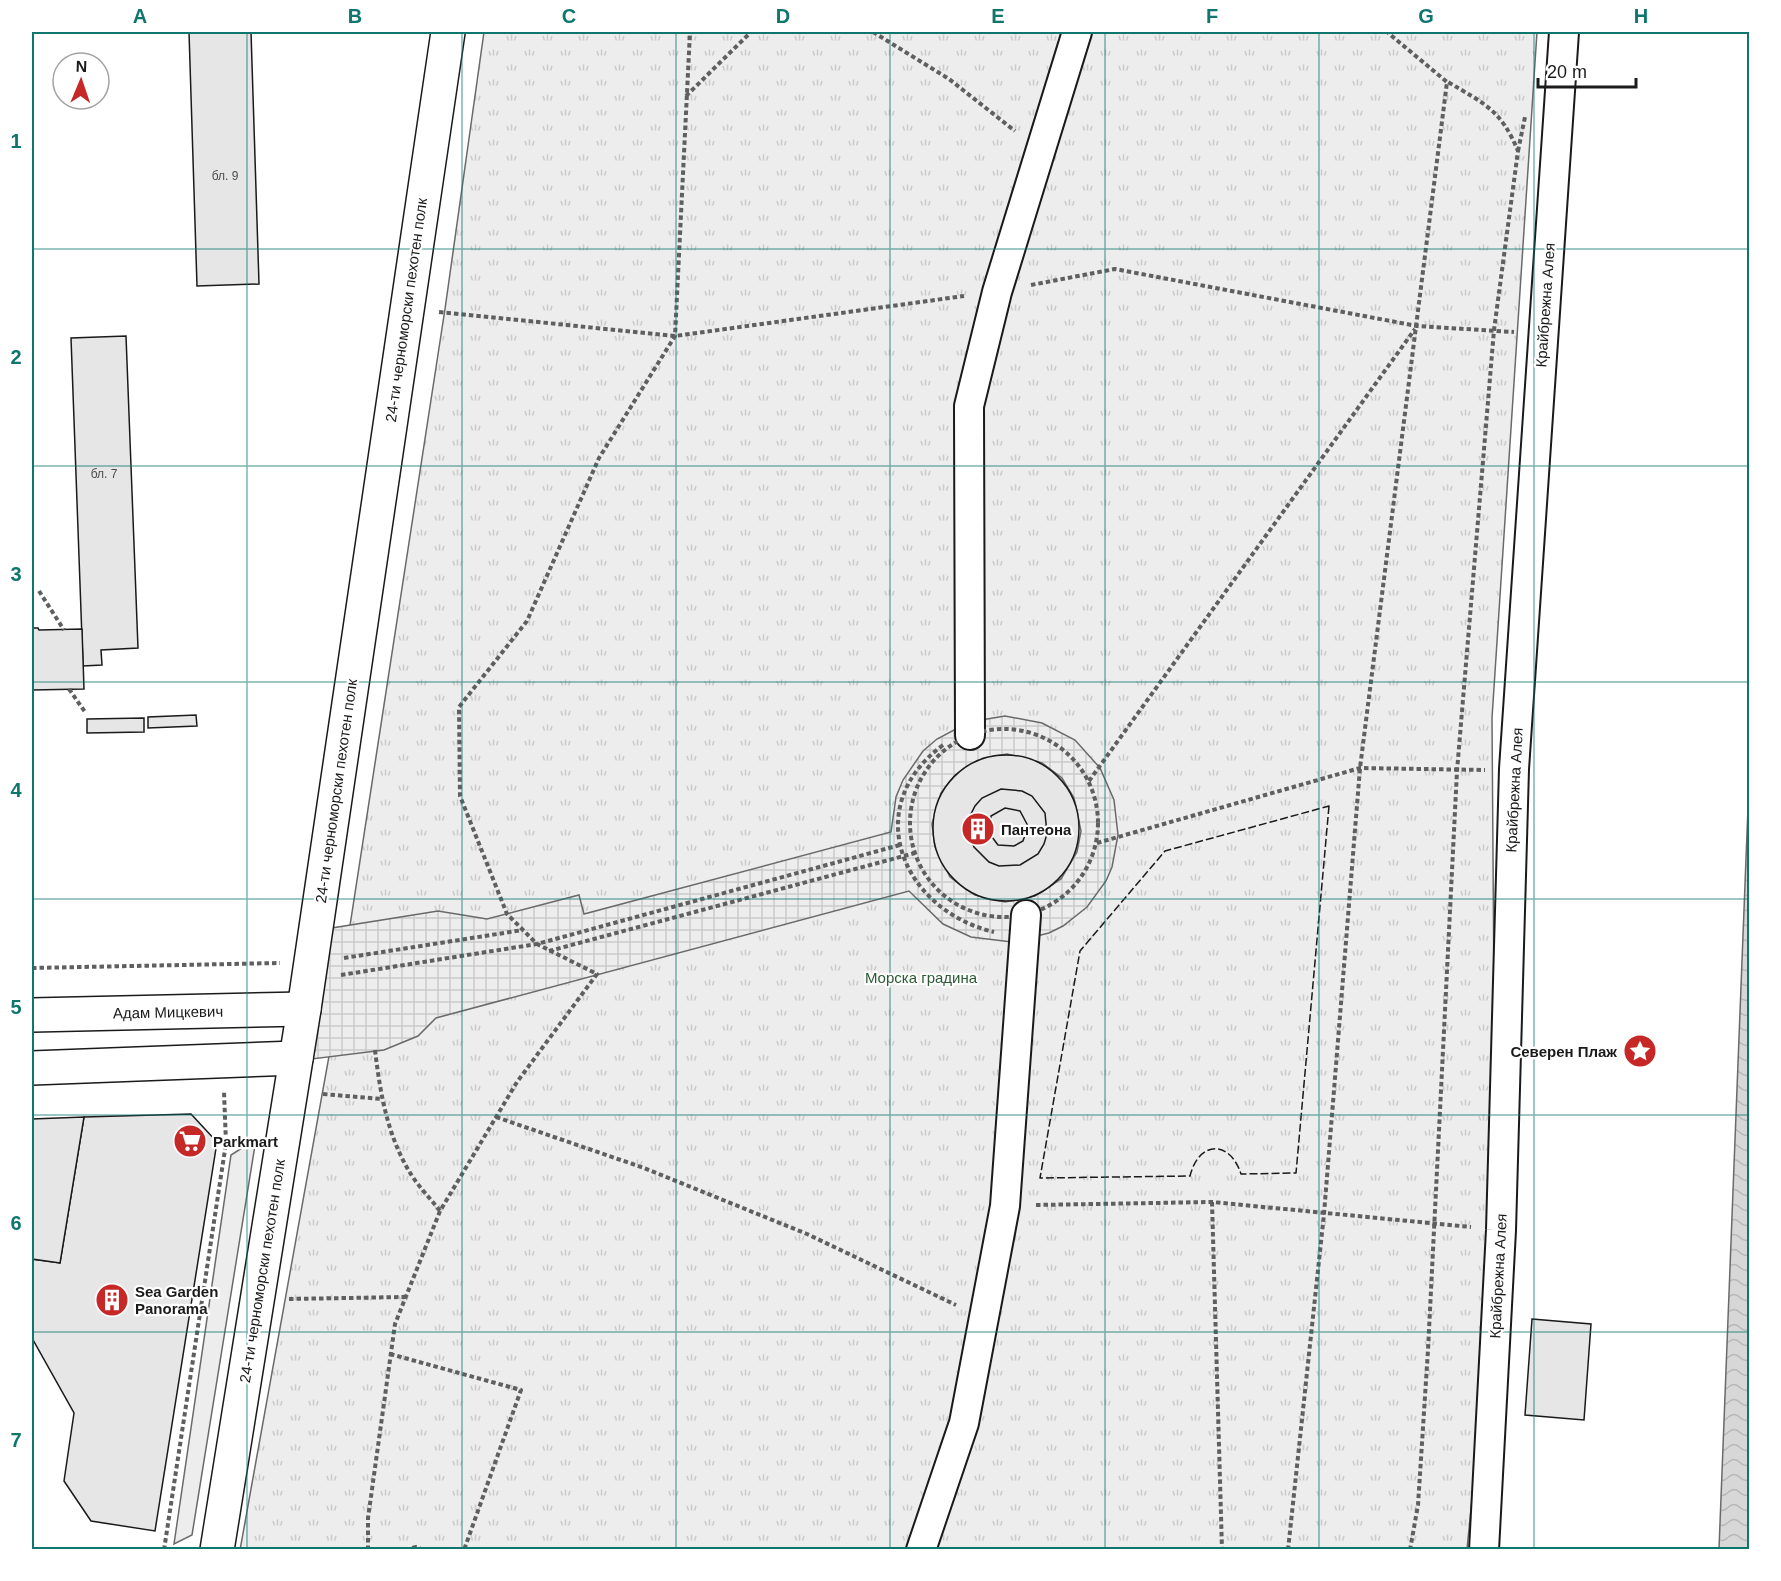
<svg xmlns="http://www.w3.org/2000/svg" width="1781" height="1581" font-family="Helvetica,sans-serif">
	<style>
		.built { fill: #ededed; stroke: #6a6a6a; stroke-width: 1.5 }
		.park { fill: url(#park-tufts); stroke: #6a6a6a; stroke-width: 1.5 }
		.plaza { fill: url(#plaza-grid); stroke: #6a6a6a; stroke-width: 1.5; fill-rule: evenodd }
		.water { fill: url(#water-waves); stroke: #6a6a6a; stroke-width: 1.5 }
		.building { fill: #e6e6e6; stroke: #1a1a1a; stroke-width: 1.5; fill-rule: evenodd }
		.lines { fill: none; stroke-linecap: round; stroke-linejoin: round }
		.street-casing { stroke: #1a1a1a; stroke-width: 32 }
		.secondary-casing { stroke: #1a1a1a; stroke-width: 36 }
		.path { stroke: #5f5f5f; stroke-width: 4; stroke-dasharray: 4.5 3; stroke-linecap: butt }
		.street { stroke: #fff; stroke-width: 28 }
		.secondary { stroke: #fff; stroke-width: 33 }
		.fence { stroke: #1a1a1a; stroke-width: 1.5; stroke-dasharray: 8 3; stroke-linecap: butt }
		.grid { fill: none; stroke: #0f766e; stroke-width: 1.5; stroke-opacity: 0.55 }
		.labels { text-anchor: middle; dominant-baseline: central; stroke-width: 4.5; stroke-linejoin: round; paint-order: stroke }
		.number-label { font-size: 12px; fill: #4d4d4d }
		.street-label { font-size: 15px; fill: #1a1a1a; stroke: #fff }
		.poi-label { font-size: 15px; font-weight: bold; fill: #1a1a1a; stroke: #fff; text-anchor: start }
		.park-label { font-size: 15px; fill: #2b5a34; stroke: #fff }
		.neatline { fill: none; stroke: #0f766e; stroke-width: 2 }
		.grid-label { font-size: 20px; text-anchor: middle; font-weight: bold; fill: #0f766e }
	</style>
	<defs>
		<pattern id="park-tufts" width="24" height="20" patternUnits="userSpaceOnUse" patternTransform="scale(1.5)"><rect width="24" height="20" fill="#ededed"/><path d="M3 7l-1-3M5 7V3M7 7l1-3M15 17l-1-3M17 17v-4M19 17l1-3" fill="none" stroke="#cbcbcb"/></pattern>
		<pattern id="plaza-grid" width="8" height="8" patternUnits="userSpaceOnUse" patternTransform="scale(1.5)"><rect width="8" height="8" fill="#ededed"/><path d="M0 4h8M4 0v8" fill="none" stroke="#cbcbcb"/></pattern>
		<pattern id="water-waves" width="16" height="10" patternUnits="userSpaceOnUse" patternTransform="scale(1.5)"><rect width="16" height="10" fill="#d7d7d7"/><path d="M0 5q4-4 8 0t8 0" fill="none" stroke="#b8b8b8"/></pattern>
	</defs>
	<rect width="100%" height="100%" fill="#fff"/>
	<polygon class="built" points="256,1139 192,1535 174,1544 231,1155"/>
	<polygon class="park" points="484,32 1537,32 1492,718 1496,1262 1467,1549 240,1550 335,1023 445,309"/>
	<g class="plaza">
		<path d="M1005,716L1042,723L1075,740L1100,768L1114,800L1118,835L1112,867L1106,881L1087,907L1063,926L1049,933L1012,942L971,937L943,924L909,891L436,1018L418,1036L384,1050L312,1059L332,928L438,911L487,919L579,895L584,914L891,832L896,797L903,780L923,751L937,739L969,722ZM1007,754L1042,763L1062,778L1074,798L1081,831L1077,852L1061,879L1035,896L1005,902L975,895L950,877L935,847L932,824L941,793L955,775L983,758Z"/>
		<circle cx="1008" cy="828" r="19"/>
	</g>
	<polygon class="water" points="1749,782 1750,1549 1719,1550 1719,1549"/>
	<g class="building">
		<polygon points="189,32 251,32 259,284 197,286"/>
		<polygon points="126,336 138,648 101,650 102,665 83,666 71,338"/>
		<polygon points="32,628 38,628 39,630 82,629 84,689 32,690"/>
		<polygon points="196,715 197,726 148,728 148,717"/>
		<polygon points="144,718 144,732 87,733 87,719"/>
		<circle cx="1006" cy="828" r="73"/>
		<path d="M1001,789L1022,791L1032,796L1045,813L1047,834L1044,844L1038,854L1020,865L999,866L989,862L974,847L970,837V816L975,806L982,798ZM1005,808L1020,811L1028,826L1023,841L1014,846L998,845L989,833L991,816Z"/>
		<polygon points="191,1114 217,1142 155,1531 91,1521 64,1481 74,1413 32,1338 32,1259 60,1263 84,1117"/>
		<polygon points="84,1117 60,1263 32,1259 32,1119"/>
		<polygon points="1532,1319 1591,1324 1584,1420 1525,1415"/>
	</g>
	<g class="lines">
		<g class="street-casing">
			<g id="street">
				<polyline points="970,735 969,406 997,292 1077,32"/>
				<polyline points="921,1550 964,1423 1005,1206 1026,915"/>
				<polyline points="1484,1550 1501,1230 1514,769 1564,32"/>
			</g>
		</g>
		<g class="secondary-casing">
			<g id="secondary">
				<polyline points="32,1015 304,1009"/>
				<polyline points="32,1068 296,1058"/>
				<polyline points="217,1550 304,1009 448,32"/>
			</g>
		</g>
		<g class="path">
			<polyline points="873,32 949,79 1015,131"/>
			<polyline points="686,96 751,32"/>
			<polyline points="1518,151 1525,117"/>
			<polyline points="1031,285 1115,269 1417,326 1514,332"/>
			<polyline points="439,312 675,336 964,296"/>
			<polyline points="32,317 33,317"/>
			<polyline points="39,591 64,630"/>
			<polyline points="69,689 85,712"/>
			<circle cx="1004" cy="823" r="94"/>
			<path d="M943,745C859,807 902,910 994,932"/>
			<polyline points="1089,781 1415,329"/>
			<polyline points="1097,843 1360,768 1485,770"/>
			<polyline points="549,951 915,853"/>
			<polyline points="344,958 523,930"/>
			<polyline points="32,968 280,963"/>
			<polyline points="341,975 537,944 900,845"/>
			<path d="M375,1050C380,1092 387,1134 409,1171C417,1185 430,1198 440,1211"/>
			<polyline points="323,1094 382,1099"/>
			<polyline points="496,1117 644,1168 807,1234 956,1305"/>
			<polyline points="1212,1202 1222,1550"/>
			<polyline points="1036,1205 1212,1202 1471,1227"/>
			<polyline points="289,1299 405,1297"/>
			<polyline points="390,1354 521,1390 464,1550"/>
			<polyline points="164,1550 226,1143 224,1092"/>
			<polyline points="368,1550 368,1518 395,1324 440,1211 517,1082 597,974 537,944 507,914 460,796 459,707 527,621 599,458 675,336 690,32"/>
			<polyline points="405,1550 416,1547 424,1550"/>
			<polyline points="1288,1550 1324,1214 1360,768 1447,82 1387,32"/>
			<path d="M1410,1550L1418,1505L1428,1350L1457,771L1494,330L1518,151C1501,110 1485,104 1448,82"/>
		</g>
		<use href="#street" class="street"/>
		<use href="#secondary" class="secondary"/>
		<path class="fence" d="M1329,806L1296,1173L1241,1174C1230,1140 1199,1140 1190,1176L1040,1178L1080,951L1165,851Z"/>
	</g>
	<path class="grid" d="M247,32V1550M462,32V1550M676,32V1550M890,32V1550M1105,32V1550M1319,32V1550M1534,32V1550M32,249H1750M32,466H1750M32,682H1750M32,899H1750M32,1115H1750M32,1332H1750"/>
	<defs>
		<g id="building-disc" transform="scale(1.725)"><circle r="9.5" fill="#c62828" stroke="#fff"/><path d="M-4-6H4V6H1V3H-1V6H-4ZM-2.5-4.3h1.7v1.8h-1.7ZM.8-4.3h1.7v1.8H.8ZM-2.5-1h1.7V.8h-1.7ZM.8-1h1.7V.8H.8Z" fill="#fff"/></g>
		<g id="sight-disc" transform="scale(1.725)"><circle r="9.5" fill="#c62828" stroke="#fff"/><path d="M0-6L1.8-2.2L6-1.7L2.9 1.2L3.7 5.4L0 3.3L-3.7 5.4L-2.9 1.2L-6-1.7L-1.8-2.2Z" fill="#fff"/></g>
		<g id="supermarket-disc" transform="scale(1.725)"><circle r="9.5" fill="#c62828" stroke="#fff"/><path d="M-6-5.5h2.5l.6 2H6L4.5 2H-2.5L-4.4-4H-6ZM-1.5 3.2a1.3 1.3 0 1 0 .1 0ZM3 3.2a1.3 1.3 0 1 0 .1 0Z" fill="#fff"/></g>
	</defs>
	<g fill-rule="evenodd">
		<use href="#building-disc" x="978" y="829"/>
		<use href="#sight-disc" x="1640" y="1051"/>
		<use href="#supermarket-disc" x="190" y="1141"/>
		<use href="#building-disc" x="112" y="1300"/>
	</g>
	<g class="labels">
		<g class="number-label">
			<text x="225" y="176">бл. 9</text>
			<text x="104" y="474">бл. 7</text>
		</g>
		<g class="street-label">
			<text transform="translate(1545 305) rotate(-86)">Крайбрежна Алея</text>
			<text transform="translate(406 310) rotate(-82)">24-ти черноморски пехотен полк</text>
			<text transform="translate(1514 790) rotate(-87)">Крайбрежна Алея</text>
			<text transform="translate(336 791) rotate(-82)">24-ти черноморски пехотен полк</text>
			<text transform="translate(168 1012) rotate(-1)">Адам Мицкевич</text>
			<text transform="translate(262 1271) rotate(-81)">24-ти черноморски пехотен полк</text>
			<text transform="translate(1498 1276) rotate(-87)">Крайбрежна Алея</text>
		</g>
		<g class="poi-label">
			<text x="1001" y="829">Пантеона</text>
			<text x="1617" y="1051" text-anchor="end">Северен Плаж</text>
			<text x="213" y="1141">Parkmart</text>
			<text x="135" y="1291">Sea Garden<tspan x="135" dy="17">Panorama</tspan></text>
		</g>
		<g class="park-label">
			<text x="921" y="977">Морска градина</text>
		</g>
	</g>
	<rect width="1781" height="1581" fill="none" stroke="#ffffff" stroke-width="66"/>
	<g transform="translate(81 81) rotate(2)"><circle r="28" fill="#ffffff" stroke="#a3a3a3" stroke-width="1.5"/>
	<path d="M0-4.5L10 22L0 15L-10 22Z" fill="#c62828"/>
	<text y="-9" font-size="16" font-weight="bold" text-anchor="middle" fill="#1a1a1a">N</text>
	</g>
	<path d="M1538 78v9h98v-9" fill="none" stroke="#1a1a1a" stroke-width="3"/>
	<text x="1547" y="78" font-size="18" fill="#1a1a1a" stroke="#ffffff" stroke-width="4.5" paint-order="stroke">20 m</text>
	<rect x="33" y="33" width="1715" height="1515" class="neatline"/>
	<g class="grid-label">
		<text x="140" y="23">A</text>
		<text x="355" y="23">B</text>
		<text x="569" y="23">C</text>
		<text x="783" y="23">D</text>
		<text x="998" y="23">E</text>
		<text x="1212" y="23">F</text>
		<text x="1426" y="23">G</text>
		<text x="1641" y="23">H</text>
		<text x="16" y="148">1</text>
		<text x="16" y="364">2</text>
		<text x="16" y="581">3</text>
		<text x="16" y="797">4</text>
		<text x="16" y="1014">5</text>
		<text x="16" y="1230">6</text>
		<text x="16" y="1447">7</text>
	</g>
</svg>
